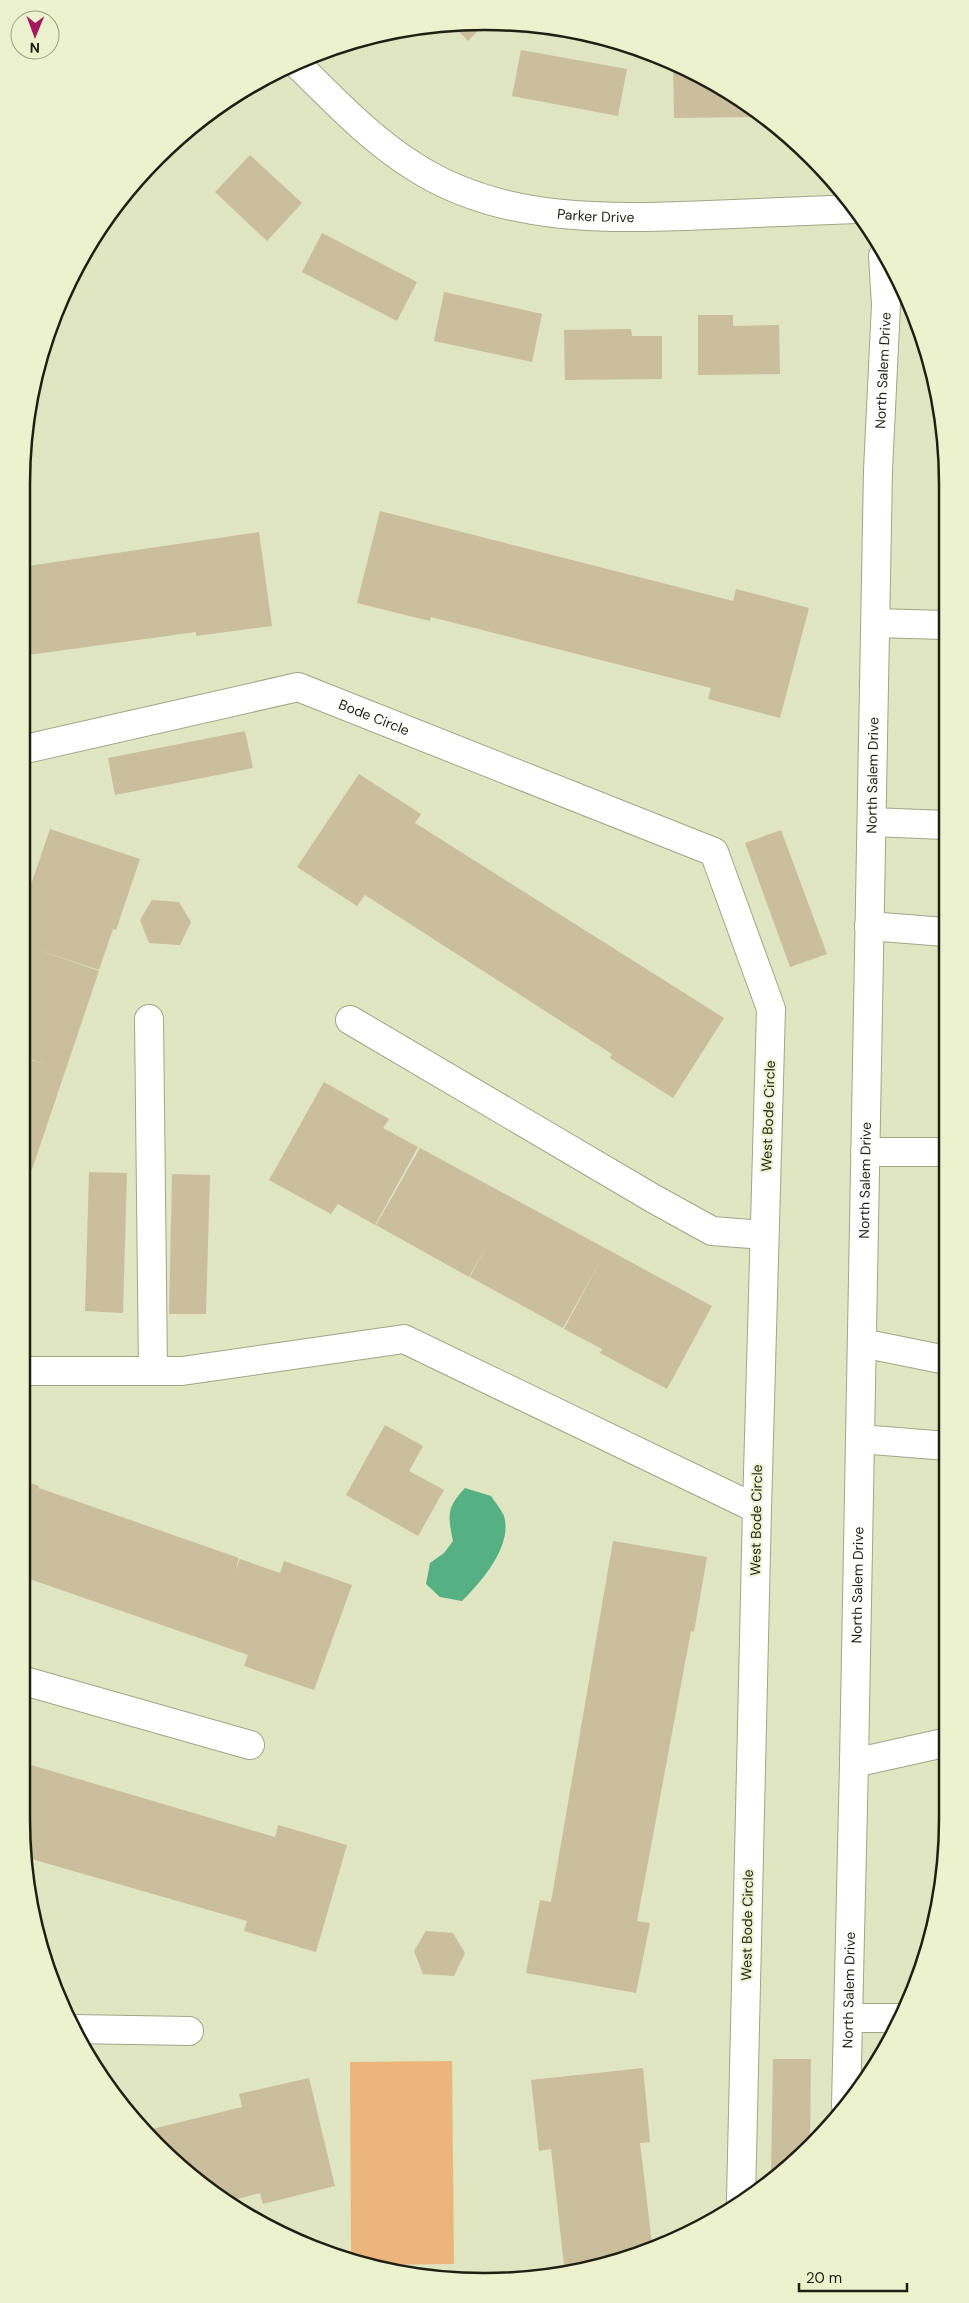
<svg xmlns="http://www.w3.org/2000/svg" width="969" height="2303" font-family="'DM Sans',sans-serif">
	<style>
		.green { fill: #ebb57c }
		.water { fill: #55b083 }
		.building { fill: #cabe9d }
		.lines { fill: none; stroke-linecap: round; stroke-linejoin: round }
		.minor-casing { stroke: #a1a685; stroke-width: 30 }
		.minor { stroke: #fff; stroke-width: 28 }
		.labels { text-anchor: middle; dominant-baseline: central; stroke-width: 4; stroke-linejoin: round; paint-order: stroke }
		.street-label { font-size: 14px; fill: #1f2013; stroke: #edf2ce }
		.rim { fill: none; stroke: #1f2013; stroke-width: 2.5 }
	</style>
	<rect width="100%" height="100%" fill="#e0e5c2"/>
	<polygon class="green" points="452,2061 454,2264 373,2265 351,2257 350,2062"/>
	<path class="water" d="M465,1488L491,1496C495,1502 501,1509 504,1516C513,1546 481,1582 462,1601L440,1597L426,1584L430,1563L444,1553L453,1541C448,1516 446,1508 465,1488Z"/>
	<g class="building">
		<polygon points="450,23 454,22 485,23 468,41"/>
		<polygon points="521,50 627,69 618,116 512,96"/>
		<polygon points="673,65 742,99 760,117 674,118"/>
		<polygon points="198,121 166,156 164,153"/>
		<polygon points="250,155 302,203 267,241 215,192"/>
		<polygon points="322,233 417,282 397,321 302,272"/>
		<polygon points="444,292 542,314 532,362 434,341"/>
		<polygon points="698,315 733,315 733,326 779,325 780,374 698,375"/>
		<polygon points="631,329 632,336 662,336 662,379 565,380 564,330"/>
		<polygon points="380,511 733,601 736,589 809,608 780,718 708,699 711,688 431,617 430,621 357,603"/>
		<polygon points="259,532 272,626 196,636 196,632 21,656 21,567"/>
		<polygon points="245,731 253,768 115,795 108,758"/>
		<polygon points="359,774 421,814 415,823 724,1018 673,1098 610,1058 612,1054 365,895 357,906 297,867"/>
		<polygon points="50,829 140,859 116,930 113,929 99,970 33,948 99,971 22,1199 21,1057 47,1065 21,1056 21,914"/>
		<polygon points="781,830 827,954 790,967 745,843"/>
		<polygon points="152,900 179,902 191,922 180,945 149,943 140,920"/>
		<polygon points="324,1082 389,1119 383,1128 418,1147 375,1225 338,1204 331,1214 269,1180"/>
		<polygon points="420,1148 712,1306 667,1389 600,1353 602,1349 564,1329 603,1256 563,1328 470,1277 487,1245 469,1277 376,1225"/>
		<polygon points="89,1172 127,1173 123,1313 85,1311"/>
		<polygon points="172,1174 210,1175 206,1314 169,1314"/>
		<polygon points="21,1215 29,1217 22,1237 21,1237"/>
		<polygon points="385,1425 423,1446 409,1471 444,1490 418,1536 346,1495"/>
		<polygon points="21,1480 39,1486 36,1494 39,1488 239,1558 235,1571 240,1559 280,1573 284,1561 352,1585 314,1690 244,1666 248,1655 21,1576"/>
		<polygon points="613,1541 707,1557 694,1632 691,1631 637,1921 650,1923 636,1993 526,1973 540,1900 551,1902"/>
		<polygon points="21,1762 275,1837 278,1825 347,1845 316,1952 244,1931 247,1921 28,1858 21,1819"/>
		<polygon points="426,1931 453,1933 465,1953 454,1976 423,1974 414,1951"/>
		<polygon points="773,2059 811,2059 810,2143 771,2174"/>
		<polygon points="643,2068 650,2142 640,2143 652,2244 575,2273 565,2274 551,2149 539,2151 531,2080"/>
		<polygon points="309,2078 335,2186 263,2204 260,2193 230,2201 144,2131 242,2107 239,2094"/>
	</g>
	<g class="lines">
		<g class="minor-casing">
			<g id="minor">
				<path id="s1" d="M296,63C334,100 370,139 415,167C502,223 610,219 709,215C758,213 807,211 856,209"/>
				<polyline points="876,623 944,625"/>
				<path id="s2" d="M21,750L298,687L714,852L771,1009L757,1509L741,2199"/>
				<polyline points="872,822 945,825"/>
				<polyline points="869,926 945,932"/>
				<polyline points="149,1019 153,1371"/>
				<polyline points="350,1020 654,1199 712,1231 764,1235"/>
				<polyline points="865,1152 946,1152"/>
				<polyline points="862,1343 946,1360"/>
				<polyline points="21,1371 182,1371 404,1339 757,1509"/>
				<polyline points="860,1439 947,1446"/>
				<polyline points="21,1680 250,1745"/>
				<polyline points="854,1763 948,1742"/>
				<polyline points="848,2018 900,2018"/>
				<polyline points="74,2029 189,2031"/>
				<path id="s3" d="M846,2106L854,1763L878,470L886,305L883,256"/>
			</g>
		</g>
		<use href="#minor" class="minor"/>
	</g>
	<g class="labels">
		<g class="street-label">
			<text stroke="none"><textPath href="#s1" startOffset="348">Parker Drive</textPath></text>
			<text stroke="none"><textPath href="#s3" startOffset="1736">North Salem Drive</textPath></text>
			<text stroke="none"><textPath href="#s2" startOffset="366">Bode Circle</textPath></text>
			<text stroke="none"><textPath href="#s3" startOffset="1331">North Salem Drive</textPath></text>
			<text transform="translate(768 1116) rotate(-88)">West Bode Circle</text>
			<text stroke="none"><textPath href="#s3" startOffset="926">North Salem Drive</textPath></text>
			<text transform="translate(756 1520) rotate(-89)">West Bode Circle</text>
			<text stroke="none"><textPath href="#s3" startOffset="521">North Salem Drive</textPath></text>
			<text transform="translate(747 1925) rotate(-89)">West Bode Circle</text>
			<text stroke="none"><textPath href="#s3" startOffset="116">North Salem Drive</textPath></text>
		</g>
	</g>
	<path d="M0 0H969V2303H0ZM484 30H485A454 454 0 0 1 939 484V1819A454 454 0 0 1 485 2273H484A454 454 0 0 1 30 1819V484A454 454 0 0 1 484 30Z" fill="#edf2ce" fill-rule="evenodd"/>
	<path class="rim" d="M484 30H485A454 454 0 0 1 939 484V1819A454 454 0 0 1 485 2273H484A454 454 0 0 1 30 1819V484A454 454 0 0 1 484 30Z"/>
	<g transform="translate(35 35) rotate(181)"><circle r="24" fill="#edf2ce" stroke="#9b9e83"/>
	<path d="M0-4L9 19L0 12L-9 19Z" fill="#a5195e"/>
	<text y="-8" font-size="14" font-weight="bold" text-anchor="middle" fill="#1f2013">N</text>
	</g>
	<path d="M799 2283v8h108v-8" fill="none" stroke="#1f2013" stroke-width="2.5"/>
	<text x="806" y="2283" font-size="15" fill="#1f2013" stroke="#edf2ce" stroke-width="4" paint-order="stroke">20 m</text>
</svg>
